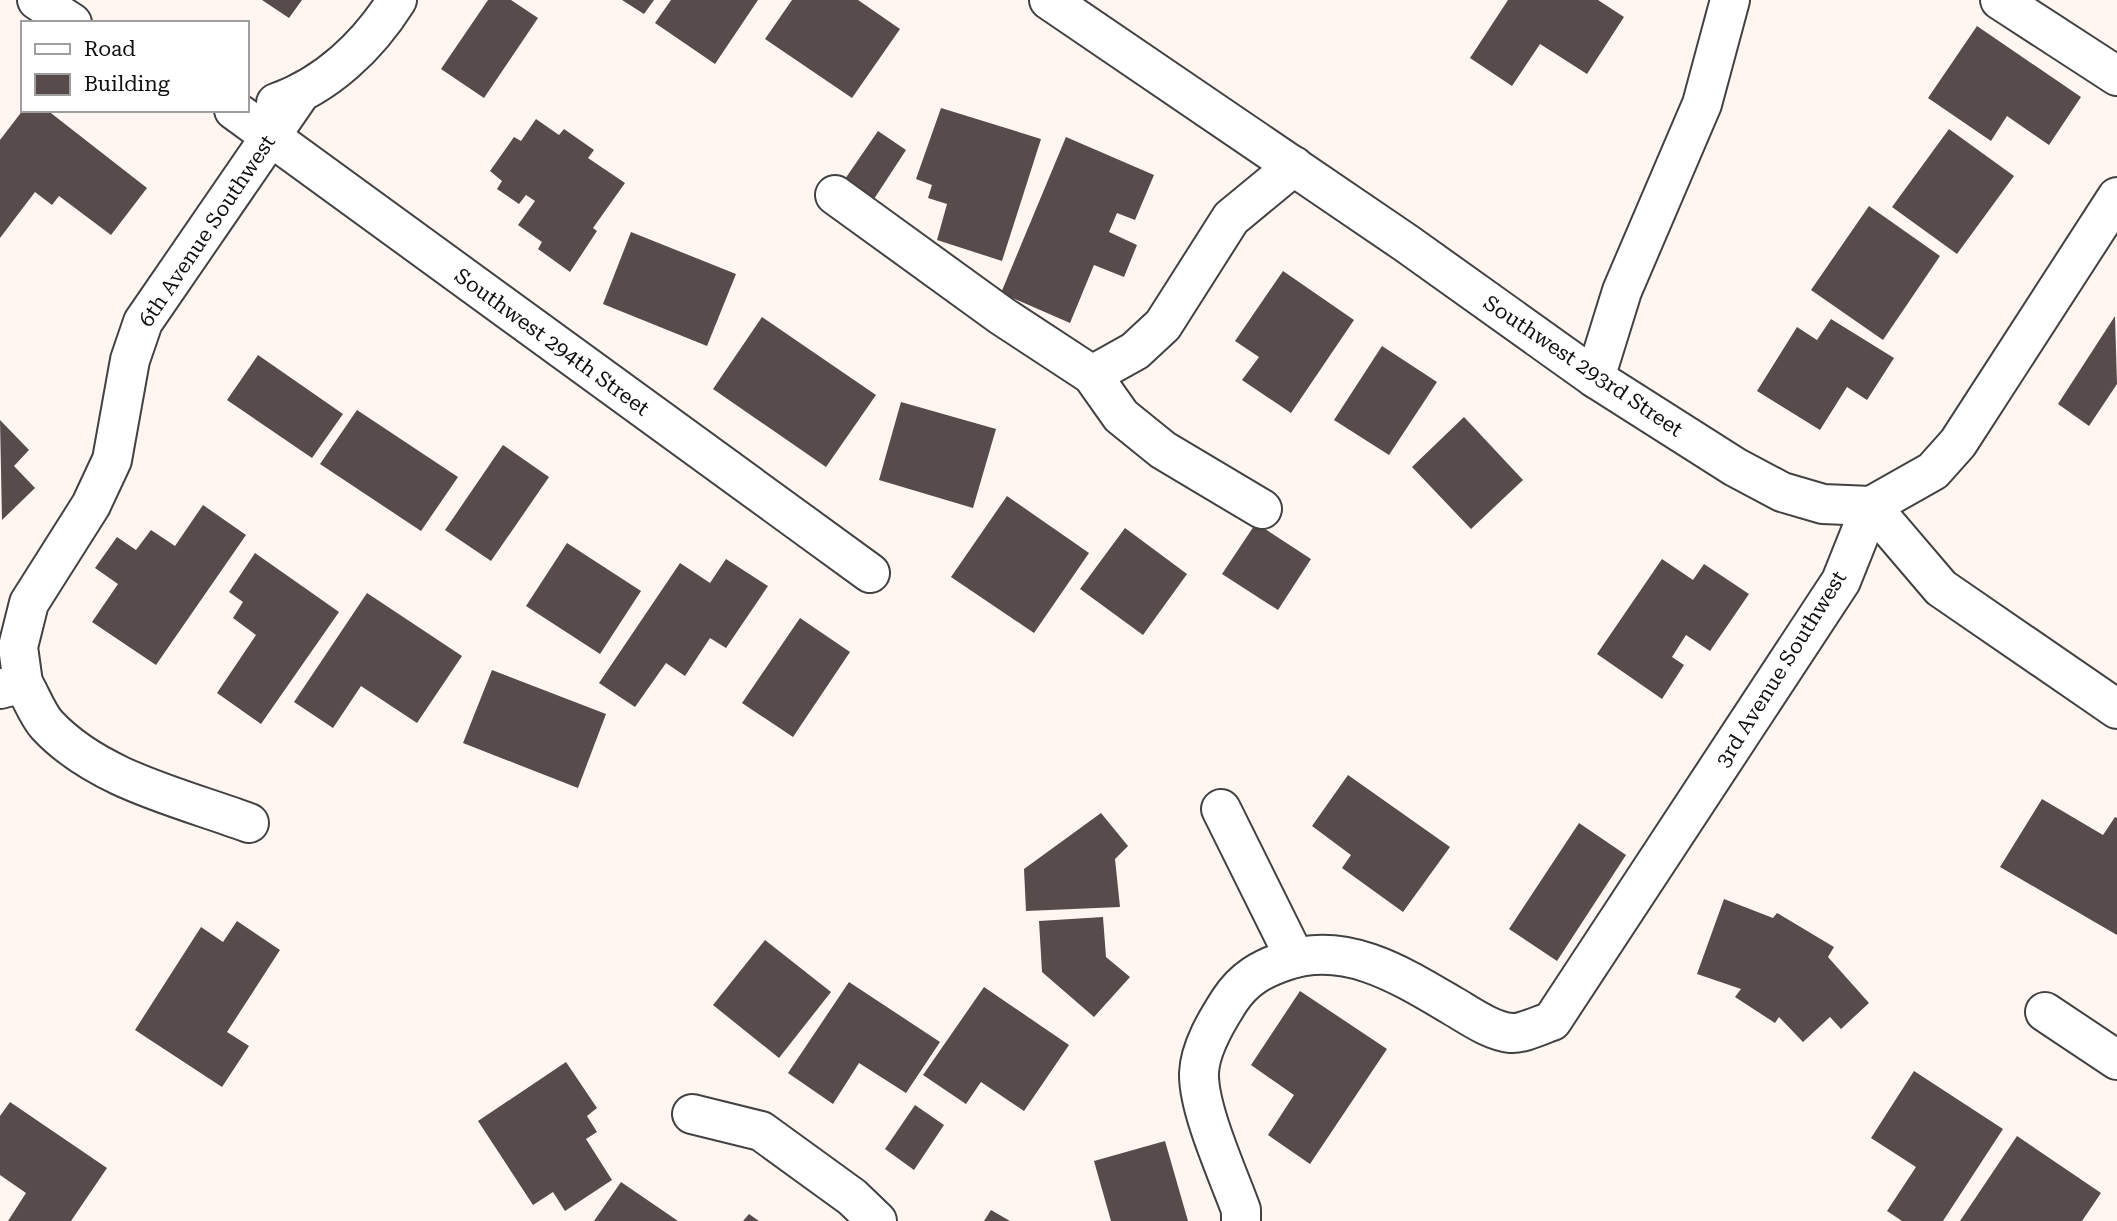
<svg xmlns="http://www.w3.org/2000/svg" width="2117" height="1221" font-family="'Roboto Serif',serif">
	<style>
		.building { fill: #584b4b }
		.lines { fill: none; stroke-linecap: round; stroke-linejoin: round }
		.minor-casing { stroke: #424242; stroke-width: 42 }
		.minor { stroke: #fff; stroke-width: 38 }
		.labels { text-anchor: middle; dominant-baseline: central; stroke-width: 7; stroke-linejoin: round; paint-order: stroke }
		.street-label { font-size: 21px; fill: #0f0f0f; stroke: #fff }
	</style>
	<rect width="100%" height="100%" fill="#fff6f1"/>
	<g class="building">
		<polygon points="262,0 302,0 289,18"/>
		<polygon points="488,0 511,0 538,18 484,98 441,69"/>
		<polygon points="622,0 654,0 644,14"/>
		<polygon points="671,0 758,0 715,64 655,23"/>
		<polygon points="792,0 858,0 900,29 852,98 765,39"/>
		<polygon points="1508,0 1598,0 1624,17 1587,74 1540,44 1512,86 1470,58"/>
		<polygon points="1977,26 2081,97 2049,145 2007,116 1991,141 1928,98"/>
		<polygon points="941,108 1041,139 1002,261 937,240 947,204 928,198 932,185 916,179"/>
		<polygon points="23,110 47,110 147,188 111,235 59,196 52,205 35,192 0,238 0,140"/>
		<polygon points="536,119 559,135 564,129 594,150 588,158 625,183 593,228 597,231 570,272 538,249 542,242 518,225 535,201 526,195 519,204 497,189 502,181 490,171 514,137 521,141"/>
		<polygon points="1949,129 2014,176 1957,254 1892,207"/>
		<polygon points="878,131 906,150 874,199 845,179"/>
		<polygon points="1066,137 1154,175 1135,220 1117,213 1109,232 1137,245 1124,277 1094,265 1070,323 1001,293"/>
		<polygon points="1869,206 1940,256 1883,340 1811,290"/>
		<polygon points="631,232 736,274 707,346 603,304"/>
		<polygon points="1283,271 1354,320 1291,413 1242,380 1259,357 1235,341"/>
		<polygon points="2115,316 2117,384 2089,426 2058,404"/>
		<polygon points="762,317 876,395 826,467 713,389"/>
		<polygon points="1831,319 1894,358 1867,400 1847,387 1820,430 1757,391 1797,327 1817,340"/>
		<polygon points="1382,346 1437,382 1389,455 1334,420"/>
		<polygon points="258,355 343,414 312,458 227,400"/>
		<polygon points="901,402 996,429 973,508 879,480"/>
		<polygon points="357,410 458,477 421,531 320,464"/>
		<polygon points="1464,417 1523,480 1471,529 1412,467"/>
		<polygon points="0,420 29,450 14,466 35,488 2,520"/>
		<polygon points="503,445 549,477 491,561 445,530"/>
		<polygon points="1007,496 1089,553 1034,633 951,577"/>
		<polygon points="203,505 246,535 156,665 92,622 118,584 95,568 117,537 136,550 151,530 175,546"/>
		<polygon points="1256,523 1311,559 1278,610 1222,574"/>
		<polygon points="1125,528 1187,574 1143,635 1080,589"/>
		<polygon points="567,543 641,591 600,654 526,606"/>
		<polygon points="255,553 339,612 261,724 217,693 256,635 233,618 243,602 229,592"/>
		<polygon points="726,559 768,586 726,648 710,638 685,676 666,663 635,707 599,683 680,563 710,583"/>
		<polygon points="1662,559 1693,580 1704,564 1749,594 1710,651 1686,635 1672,657 1684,665 1662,699 1597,654"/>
		<polygon points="367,593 462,656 417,723 361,686 333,728 294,702"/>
		<polygon points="800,618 850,652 793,737 742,703"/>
		<polygon points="492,670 606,714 578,788 463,743"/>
		<polygon points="1348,775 1450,847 1403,912 1342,868 1351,855 1312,826"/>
		<polygon points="2042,799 2103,835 2115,817 2117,818 2117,935 2000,867"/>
		<polygon points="1101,813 1128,846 1115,859 1120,907 1026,911 1024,869"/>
		<polygon points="1579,823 1626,855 1557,961 1509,929"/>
		<polygon points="1724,899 1773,918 1777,913 1834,947 1828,957 1869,1003 1841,1029 1830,1017 1803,1042 1779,1017 1775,1023 1735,997 1741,989 1697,974"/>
		<polygon points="1103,917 1106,957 1130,977 1094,1017 1042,972 1039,921"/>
		<polygon points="237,921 280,950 227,1032 249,1046 222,1087 135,1030 201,927 223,942"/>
		<polygon points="765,940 831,992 779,1058 713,1005"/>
		<polygon points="849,982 940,1042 906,1093 859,1063 833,1104 788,1073"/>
		<polygon points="984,987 1069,1045 1024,1111 981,1082 966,1104 923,1075"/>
		<polygon points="1300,991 1387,1049 1310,1164 1268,1135 1294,1095 1251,1065"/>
		<polygon points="566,1062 597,1108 587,1116 597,1132 586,1139 612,1180 565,1211 553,1192 533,1205 478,1121"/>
		<polygon points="1914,1071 2003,1129 1943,1221 1902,1221 1887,1211 1916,1167 1871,1138"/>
		<polygon points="10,1102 107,1168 71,1221 8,1221 26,1193 0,1175 0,1116"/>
		<polygon points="915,1105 944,1125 914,1170 885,1149"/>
		<polygon points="2017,1136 2101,1193 2082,1221 1960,1221"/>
		<polygon points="1165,1141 1188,1221 1111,1221 1094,1161"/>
		<polygon points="621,1182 678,1221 594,1221"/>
		<polygon points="991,1210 1010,1221 984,1221"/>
		<polygon points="749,1214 759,1221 743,1221"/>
	</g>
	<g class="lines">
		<g class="minor-casing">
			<g id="minor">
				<polyline points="37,0 72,23"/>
				<polyline points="1049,0 1406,243 1595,378 1735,467 1782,492 1823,504 1871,506 1941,588 2117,709"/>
				<polyline points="2000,0 2117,76"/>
				<path d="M276,103C327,85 368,46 397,0"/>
				<polyline points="234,110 870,573"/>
				<polyline points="835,195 1002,316 1092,375 1121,416 1163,450 1262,509"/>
				<polyline points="1092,375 1135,351 1163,325 1231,218 1294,166"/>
				<polyline points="1595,378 1622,291 1702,104 1730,0"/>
				<polyline points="23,683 18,647 29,603 91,505 112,460 130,360 143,322 299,95"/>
				<path d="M0,689L23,683C31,696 37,714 47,725C98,780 182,798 249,823"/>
				<polyline points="1221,809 1295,958"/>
				<polyline points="2045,1012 2117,1060"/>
				<polyline points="692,1114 761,1131 852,1197 877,1221"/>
				<path d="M1241,1221V1210C1228,1174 1198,1109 1199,1073C1200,1048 1217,1020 1230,1000C1244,979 1261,969 1285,961C1346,940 1402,976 1453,1006C1470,1016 1491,1031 1511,1033C1522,1034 1540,1025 1552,1021L1841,581L1871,506L1933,471L1958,443L2117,197"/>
			</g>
		</g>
		<use href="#minor" class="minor"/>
	</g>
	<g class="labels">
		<g class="street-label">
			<text transform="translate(207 231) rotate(-56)">6th Avenue Southwest</text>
			<text transform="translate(552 342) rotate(36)">Southwest 294th Street</text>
			<text transform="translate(1583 366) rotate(34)">Southwest 293rd Street</text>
			<text transform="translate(1781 669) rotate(-58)">3rd Avenue Southwest</text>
		</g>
	</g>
	<rect x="21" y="21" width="228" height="91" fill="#ffffff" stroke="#9f9f9f" stroke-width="2"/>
	<rect x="35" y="44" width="35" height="10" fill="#ffffff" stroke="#9f9f9f" stroke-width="2"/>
	<text x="84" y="56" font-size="21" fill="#0f0f0f">Road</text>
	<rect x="35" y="74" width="35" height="21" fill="#584b4b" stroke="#9f9f9f" stroke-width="2"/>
	<text x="84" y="91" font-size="21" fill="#0f0f0f">Building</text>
</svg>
